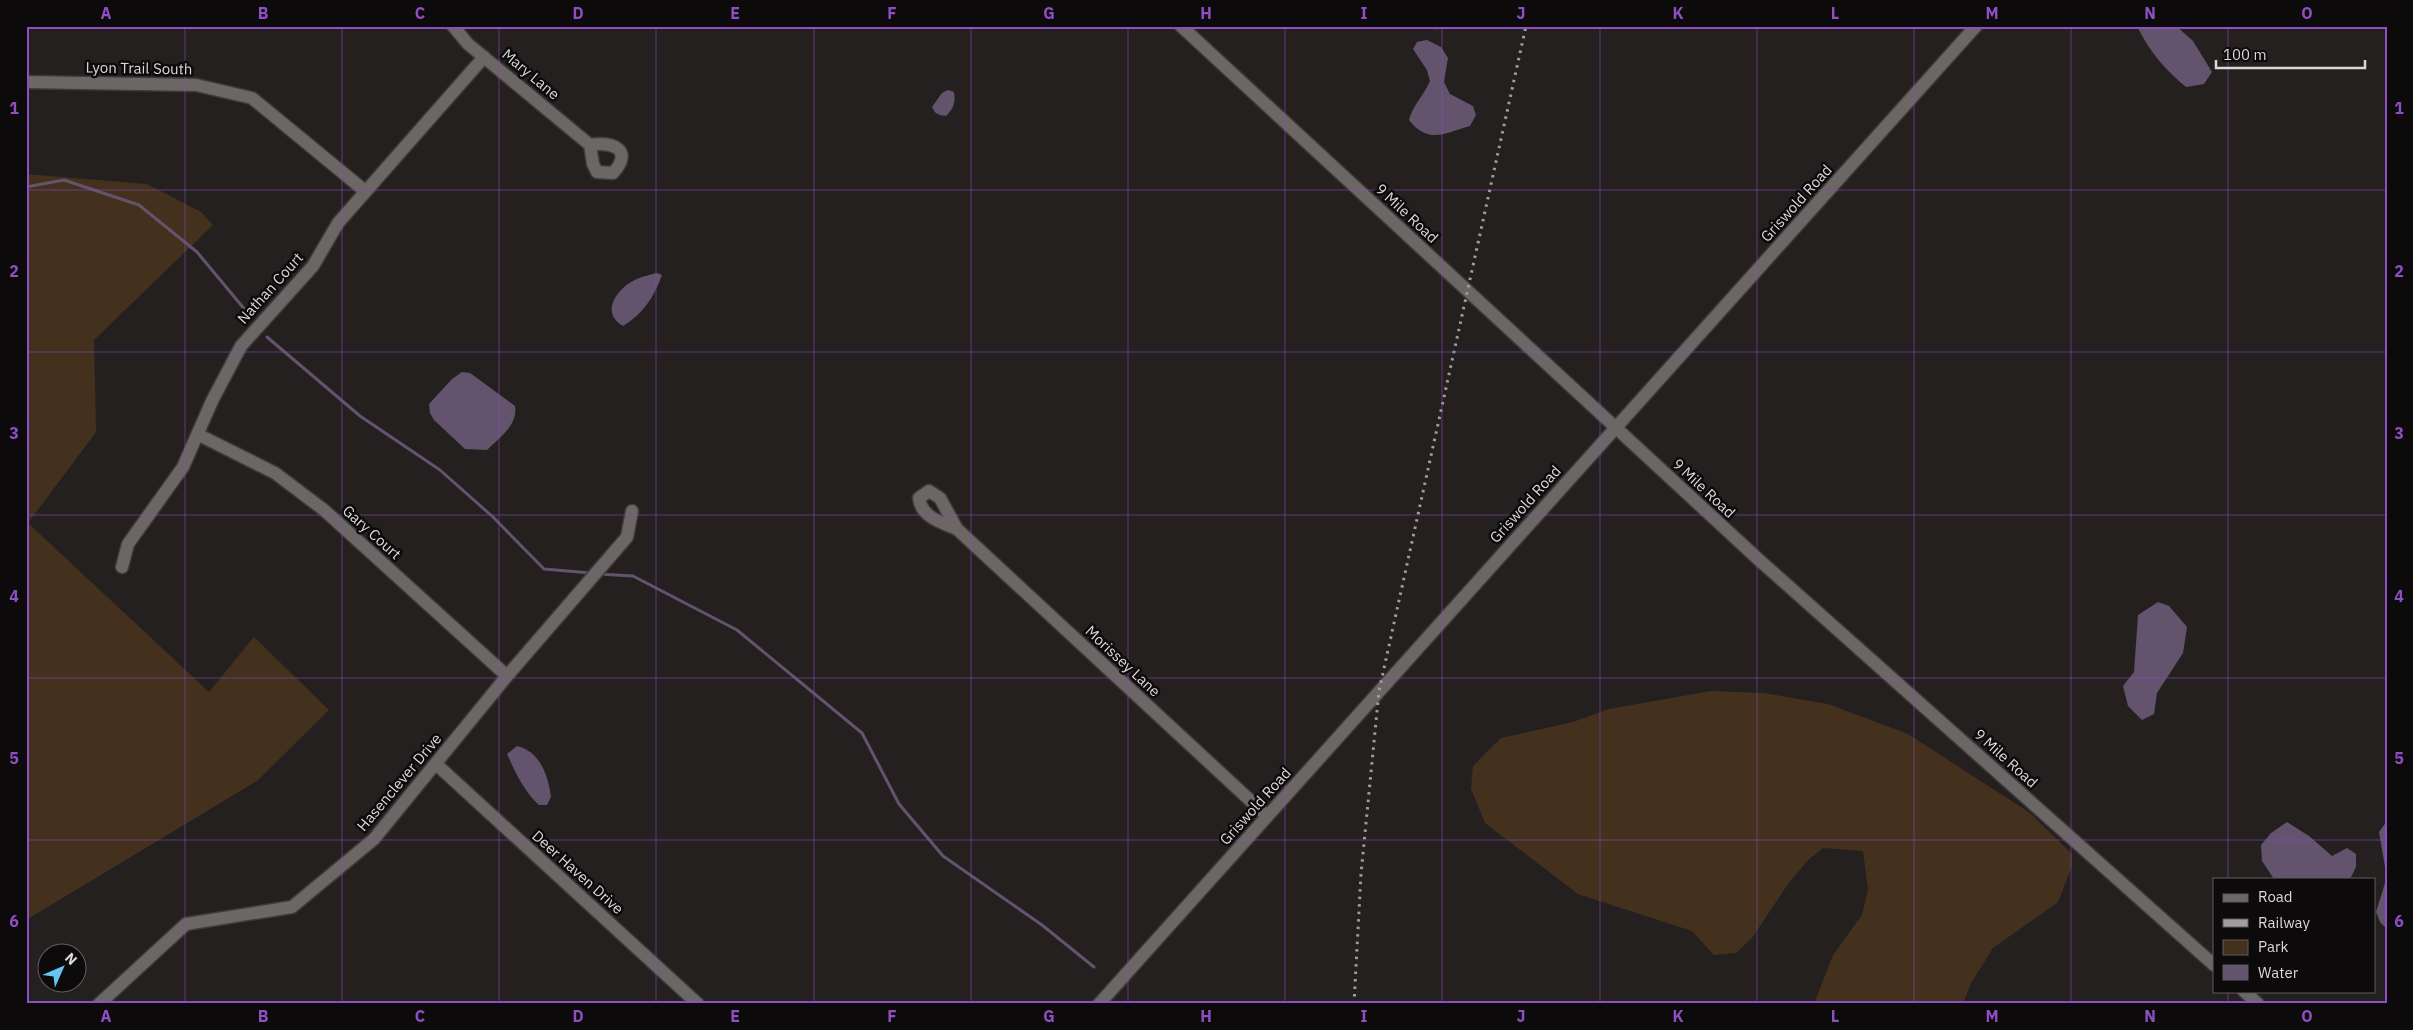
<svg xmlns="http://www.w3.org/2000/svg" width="2413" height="1030" font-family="'IBM Plex Sans',sans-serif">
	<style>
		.green { fill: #43311e }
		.water { fill: #63536c }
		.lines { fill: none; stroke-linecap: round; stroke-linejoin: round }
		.stream { stroke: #63536c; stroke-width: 3 }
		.minor-casing { stroke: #3e3a3a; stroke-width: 15 }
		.minor { stroke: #6a6766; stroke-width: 12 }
		.rail { stroke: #a19d9d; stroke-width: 3; stroke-dasharray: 2.5 5; stroke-linecap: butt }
		.grid { fill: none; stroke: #8e4ec4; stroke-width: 1; stroke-opacity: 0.55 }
		.labels { text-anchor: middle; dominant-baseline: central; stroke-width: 5; stroke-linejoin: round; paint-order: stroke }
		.street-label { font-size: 15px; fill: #dbd8d8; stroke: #0c0a0a }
		.neatline { fill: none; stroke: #8e4ec4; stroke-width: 2 }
		.grid-label { font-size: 16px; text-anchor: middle; font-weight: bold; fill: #8e4ec4 }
	</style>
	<rect width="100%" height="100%" fill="#252020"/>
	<g class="green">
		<polygon points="26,174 147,184 201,212 213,225 94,340 96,432 28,523 209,692 254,637 329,710 257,781 26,920"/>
		<polygon points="1711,691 1764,693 1828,704 1908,734 2030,813 2072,854 2072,866 2058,902 1993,948 1971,983 1963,1004 1814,1004 1833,955 1862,915 1868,890 1863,851 1823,848 1808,860 1788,884 1752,938 1736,953 1714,955 1692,931 1578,894 1485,823 1471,789 1473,766 1501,738 1573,722 1609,709"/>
	</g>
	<g class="water">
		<path d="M2137,26H2176L2193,41L2212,72L2204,84L2186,87C2165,70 2149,51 2137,26Z"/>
		<path d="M1427,40L1441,47L1448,58L1444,82L1450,94L1473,106L1476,115L1470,126C1444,133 1429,145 1409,120C1413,105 1424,95 1430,81L1427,70L1413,49L1417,42Z"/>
		<path d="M948,90L954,92C956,103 953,109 946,116C938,115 935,114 932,107L942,93Z"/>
		<path d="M657,273L662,275C654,297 643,314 623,326C599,312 618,287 637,279C643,276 650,275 657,273Z"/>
		<path d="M462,372L470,373L515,406C518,425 500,437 487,450L465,449L434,420L430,413L429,404L452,379Z"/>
		<polygon points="2158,602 2169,606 2187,627 2183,653 2157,693 2154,714 2142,720 2128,706 2123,686 2134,672 2138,615"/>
		<path d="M517,746C541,752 548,776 551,797L547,805H539C525,793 515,772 507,754Z"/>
		<polygon points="2387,821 2387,929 2380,922 2376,912 2385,883 2385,867 2379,832"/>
		<polygon points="2287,822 2309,836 2332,856 2347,848 2356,854 2356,867 2350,879 2274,879 2262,861 2261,845 2271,833"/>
	</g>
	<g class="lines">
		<g class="stream">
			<polyline points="1435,26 1435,28"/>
			<polyline points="26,187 64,180 139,205 197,252 251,317"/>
			<polyline points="267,337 360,416 440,470 493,517 544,569 591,573"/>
			<polyline points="599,574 633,576 737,630 862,733 899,804 943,856 1042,925 1094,967"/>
		</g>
		<g class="minor-casing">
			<g id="minor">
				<path d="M453,26L468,44L590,145L593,164L597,172L613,173C634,150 613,141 590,145"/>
				<polyline points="1181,26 1758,559 2214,965"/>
				<polyline points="26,82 196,85 252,98 365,191"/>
				<polyline points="199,435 275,473 324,510 507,676"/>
				<path d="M957,529L940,498L929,491L919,498C921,517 942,523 957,529L1267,816"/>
				<polyline points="122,567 128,544 183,467 212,401 241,346 313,266 338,223 484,57"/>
				<polyline points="436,764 698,1004"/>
				<polyline points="2244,991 2258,1004"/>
				<polyline points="99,1004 186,924 292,907 374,839 507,676 627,537 632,511"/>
				<polyline points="1099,1004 1976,26"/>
			</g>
		</g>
		<use href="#minor" class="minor"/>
		<polyline class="rail" points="1354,1004 1361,874 1379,691 1526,26"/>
	</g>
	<path class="grid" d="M185,26V1004M342,26V1004M499,26V1004M656,26V1004M814,26V1004M971,26V1004M1128,26V1004M1285,26V1004M1442,26V1004M1600,26V1004M1757,26V1004M1914,26V1004M2071,26V1004M2228,26V879M26,190H2387M26,352H2387M26,515H2387M26,678H2387M26,840H2387M2228,991V1004"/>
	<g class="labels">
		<g class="street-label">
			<text transform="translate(139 68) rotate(1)">Lyon Trail South</text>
			<text transform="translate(531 74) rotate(40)">Mary Lane</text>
			<text transform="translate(1796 203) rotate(-48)">Griswold Road</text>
			<text transform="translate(1407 213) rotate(43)">9 Mile Road</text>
			<text transform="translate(270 288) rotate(-48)">Nathan Court</text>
			<text transform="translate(1704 488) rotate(43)">9 Mile Road</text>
			<text transform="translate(1525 504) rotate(-48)">Griswold Road</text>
			<text transform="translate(372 532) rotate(42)">Gary Court</text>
			<text transform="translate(1123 661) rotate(43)">Morissey Lane</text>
			<text transform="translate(2006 758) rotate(42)">9 Mile Road</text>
			<text transform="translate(399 782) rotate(-50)">Hasenclever Drive</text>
			<text transform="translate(1255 806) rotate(-48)">Griswold Road</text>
			<text transform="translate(578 872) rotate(42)">Deer Haven Drive</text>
		</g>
	</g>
	<rect width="2413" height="1030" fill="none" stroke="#0c0a0a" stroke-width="55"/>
	<rect x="2213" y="878" width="162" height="115" fill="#0c0a0a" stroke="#5f5c5c"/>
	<rect x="2223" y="894" width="25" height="8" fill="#6a6766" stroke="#5f5c5c"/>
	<text x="2258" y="902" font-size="15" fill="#dbd8d8">Road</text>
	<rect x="2223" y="919" width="25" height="8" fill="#a19d9d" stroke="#5f5c5c"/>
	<text x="2258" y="928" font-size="15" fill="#dbd8d8">Railway</text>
	<rect x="2223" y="940" width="25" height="15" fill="#43311e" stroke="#5f5c5c"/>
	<text x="2258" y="952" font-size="15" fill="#dbd8d8">Park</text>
	<rect x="2223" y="965" width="25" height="15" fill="#63536c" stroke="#5f5c5c"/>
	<text x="2258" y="978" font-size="15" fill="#dbd8d8">Water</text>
	<g transform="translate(62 968) rotate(45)"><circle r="24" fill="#0c0a0a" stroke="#5f5c5c"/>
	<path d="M0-4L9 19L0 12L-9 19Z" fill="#65c5ee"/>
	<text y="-8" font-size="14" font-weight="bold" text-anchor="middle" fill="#dbd8d8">N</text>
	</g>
	<path d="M2216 60v8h149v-8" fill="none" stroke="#dbd8d8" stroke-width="2.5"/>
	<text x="2223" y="60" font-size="15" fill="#dbd8d8" stroke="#0c0a0a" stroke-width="4" paint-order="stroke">100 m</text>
	<rect x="28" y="28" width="2358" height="974" class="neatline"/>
	<g class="grid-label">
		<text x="106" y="19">A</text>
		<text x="263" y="19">B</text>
		<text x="420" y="19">C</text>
		<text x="578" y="19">D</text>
		<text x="735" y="19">E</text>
		<text x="892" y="19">F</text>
		<text x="1049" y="19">G</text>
		<text x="1206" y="19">H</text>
		<text x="1364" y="19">I</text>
		<text x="1521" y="19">J</text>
		<text x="1678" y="19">K</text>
		<text x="1835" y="19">L</text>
		<text x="1992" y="19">M</text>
		<text x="2150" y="19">N</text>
		<text x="2307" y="19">O</text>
		<text x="14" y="114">1</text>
		<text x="2399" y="114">1</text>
		<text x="14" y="277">2</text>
		<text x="2399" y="277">2</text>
		<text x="14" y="439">3</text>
		<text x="2399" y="439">3</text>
		<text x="14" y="602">4</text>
		<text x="2399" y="602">4</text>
		<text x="14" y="764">5</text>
		<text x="2399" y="764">5</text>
		<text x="14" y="927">6</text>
		<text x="2399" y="927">6</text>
		<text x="106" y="1022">A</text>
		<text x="263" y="1022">B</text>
		<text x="420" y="1022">C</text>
		<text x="578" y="1022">D</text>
		<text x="735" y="1022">E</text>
		<text x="892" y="1022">F</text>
		<text x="1049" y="1022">G</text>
		<text x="1206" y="1022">H</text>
		<text x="1364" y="1022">I</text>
		<text x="1521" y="1022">J</text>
		<text x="1678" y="1022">K</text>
		<text x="1835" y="1022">L</text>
		<text x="1992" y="1022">M</text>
		<text x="2150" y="1022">N</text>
		<text x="2307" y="1022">O</text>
	</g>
</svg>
